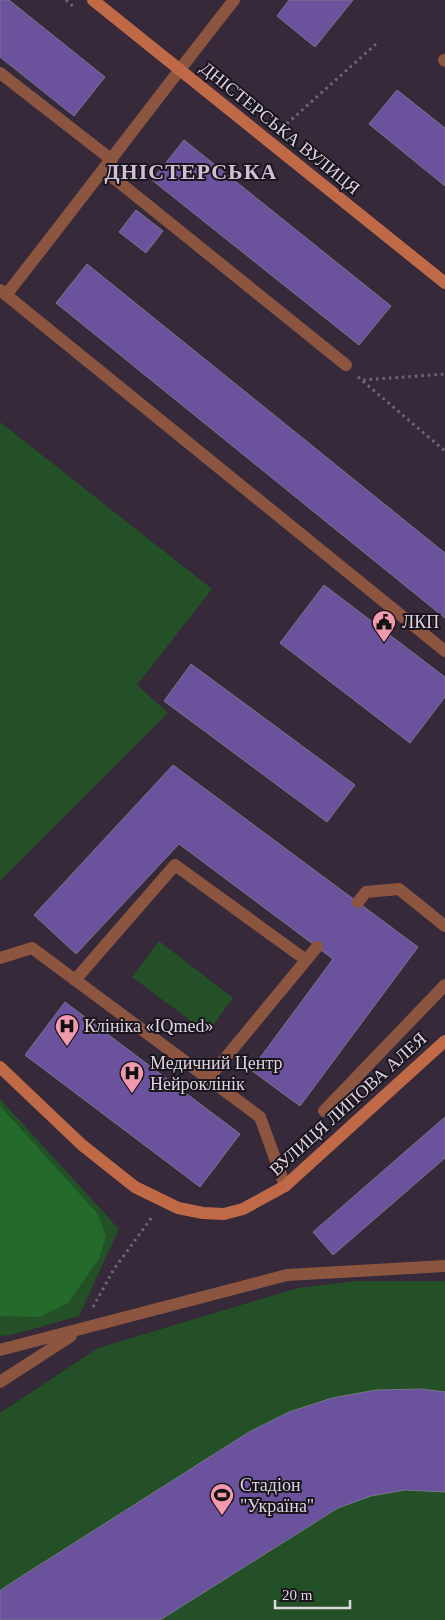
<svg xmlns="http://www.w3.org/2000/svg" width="445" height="1620" font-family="Georgia,serif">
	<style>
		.green { fill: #235026 }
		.forest { fill: #246a2b }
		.building { fill: #6a529d; stroke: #7a758b }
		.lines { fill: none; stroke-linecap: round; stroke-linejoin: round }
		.path { stroke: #716675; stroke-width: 3; stroke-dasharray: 2.5 4; stroke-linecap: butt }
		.lane { stroke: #8c5540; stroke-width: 12 }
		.street { stroke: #8c5540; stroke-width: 12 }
		.secondary { stroke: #c06946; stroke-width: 12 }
		.labels { text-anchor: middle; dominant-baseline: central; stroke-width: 4; stroke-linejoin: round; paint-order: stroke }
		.street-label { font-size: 18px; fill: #ddd5e0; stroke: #1a141c }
		.poi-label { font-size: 18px; fill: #ddd5e0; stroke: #1a141c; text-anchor: start }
		.district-label { font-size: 22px; font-weight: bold; letter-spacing: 1px; fill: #d0c0d6; stroke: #1a141c }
	</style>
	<rect width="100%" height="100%" fill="#35293a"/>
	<g class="green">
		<polygon points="0,422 212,589 137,685 168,713 0,881"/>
		<polygon points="159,941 233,998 207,1033 132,977"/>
		<polygon points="0,1099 119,1229 79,1316 11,1335 0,1336"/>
		<polygon points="356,1281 445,1281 445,1620 0,1620 0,1413 98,1348 298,1288"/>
	</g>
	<polygon class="forest" points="0,1106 97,1213 106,1236 99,1259 68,1303 40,1317 0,1316"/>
	<g class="building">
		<polygon points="0,0 9,0 105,77 74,116 0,57"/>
		<polygon points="289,0 353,0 315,47 277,16"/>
		<polygon points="397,90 445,128 445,186 369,124"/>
		<polygon points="184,140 391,306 359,345 152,180"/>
		<polygon points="136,210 163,231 146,253 119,232"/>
		<polygon points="87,264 445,553 445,618 56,303"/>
		<polygon points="324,585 445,677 445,697 410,743 280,643"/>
		<polygon points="191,664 355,785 327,822 164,701"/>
		<polygon points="173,765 418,947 300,1106 251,1070 333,959 179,844 76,954 34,915"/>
		<polygon points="65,1002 240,1134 200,1187 25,1055"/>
		<polygon points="445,1117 445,1158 333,1255 313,1232"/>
		<polygon points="421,1389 445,1392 445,1492 405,1490 371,1496 338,1508 160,1620 0,1620 0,1591 8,1585 249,1432 289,1412 332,1398 376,1390"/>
	</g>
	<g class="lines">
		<g class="path">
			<polyline points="66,0 75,8"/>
			<polyline points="282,128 376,44"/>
			<polyline points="358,377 445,451"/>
			<polyline points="363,380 445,374"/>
			<polyline points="93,1307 114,1269 152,1217"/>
		</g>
		<g class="lane">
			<polyline points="444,60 445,61"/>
			<polyline points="0,73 112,160"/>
			<polyline points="104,170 346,365"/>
			<polyline points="0,290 445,651"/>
			<polyline points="358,902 366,892 399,889 445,926"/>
			<polyline points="0,958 32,948 260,1117 285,1186"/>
			<polyline points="75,980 175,865 306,960"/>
			<polyline points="208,1079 317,947"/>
			<polyline points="324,1111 445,985"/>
			<polyline points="0,1350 287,1275 445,1266"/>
			<polyline points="0,1382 71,1336"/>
		</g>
		<path class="street" d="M6,295C83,197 157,98 234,0"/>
		<g class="secondary">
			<polyline points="93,0 445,283"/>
			<polyline points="0,1067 82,1145 135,1187 178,1208 203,1213 224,1214 243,1209 285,1186 445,1041"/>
		</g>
	</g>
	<defs>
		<g id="civic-pin" transform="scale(1.25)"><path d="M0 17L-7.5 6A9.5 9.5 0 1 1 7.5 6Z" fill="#f29aad" stroke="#1a141c"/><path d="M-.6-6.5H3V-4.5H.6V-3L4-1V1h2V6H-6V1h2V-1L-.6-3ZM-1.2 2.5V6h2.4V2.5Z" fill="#111"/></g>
		<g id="hospital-pin" transform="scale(1.25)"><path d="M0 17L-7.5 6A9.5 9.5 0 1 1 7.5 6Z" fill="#f29aad" stroke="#1a141c"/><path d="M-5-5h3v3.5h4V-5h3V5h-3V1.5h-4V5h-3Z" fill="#111"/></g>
		<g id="stadium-pin" transform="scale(1.25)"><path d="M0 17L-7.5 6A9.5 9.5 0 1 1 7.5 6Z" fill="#f29aad" stroke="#1a141c"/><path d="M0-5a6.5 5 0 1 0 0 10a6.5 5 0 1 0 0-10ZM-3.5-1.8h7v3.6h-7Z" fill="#111"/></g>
	</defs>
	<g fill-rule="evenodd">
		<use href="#civic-pin" x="384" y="622"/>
		<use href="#hospital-pin" x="67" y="1026"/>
		<use href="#hospital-pin" x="132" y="1073"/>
		<use href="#stadium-pin" x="222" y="1495"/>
	</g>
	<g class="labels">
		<g class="street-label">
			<text transform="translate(280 128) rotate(39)">ДНІСТЕРСЬКА ВУЛИЦЯ</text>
			<text transform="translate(348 1104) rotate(-42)">ВУЛИЦЯ ЛИПОВА АЛЕЯ</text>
		</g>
		<g class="poi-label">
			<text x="402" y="622">ЛКП</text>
			<text x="84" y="1026">Клініка «IQmed»</text>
			<text x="150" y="1063">Медичний Центр<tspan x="150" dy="21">Нейроклінік</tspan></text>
			<text x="240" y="1485">Стадіон<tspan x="240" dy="21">"Україна"</tspan></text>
		</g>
		<g class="district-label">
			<text x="191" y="171">ДНІСТЕРСЬКА</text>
		</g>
	</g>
	<path d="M275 1600v8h75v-8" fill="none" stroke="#ddd5e0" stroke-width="2.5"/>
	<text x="282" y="1600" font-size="15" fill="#ddd5e0" stroke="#1a141c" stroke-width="4" paint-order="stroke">20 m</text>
</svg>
